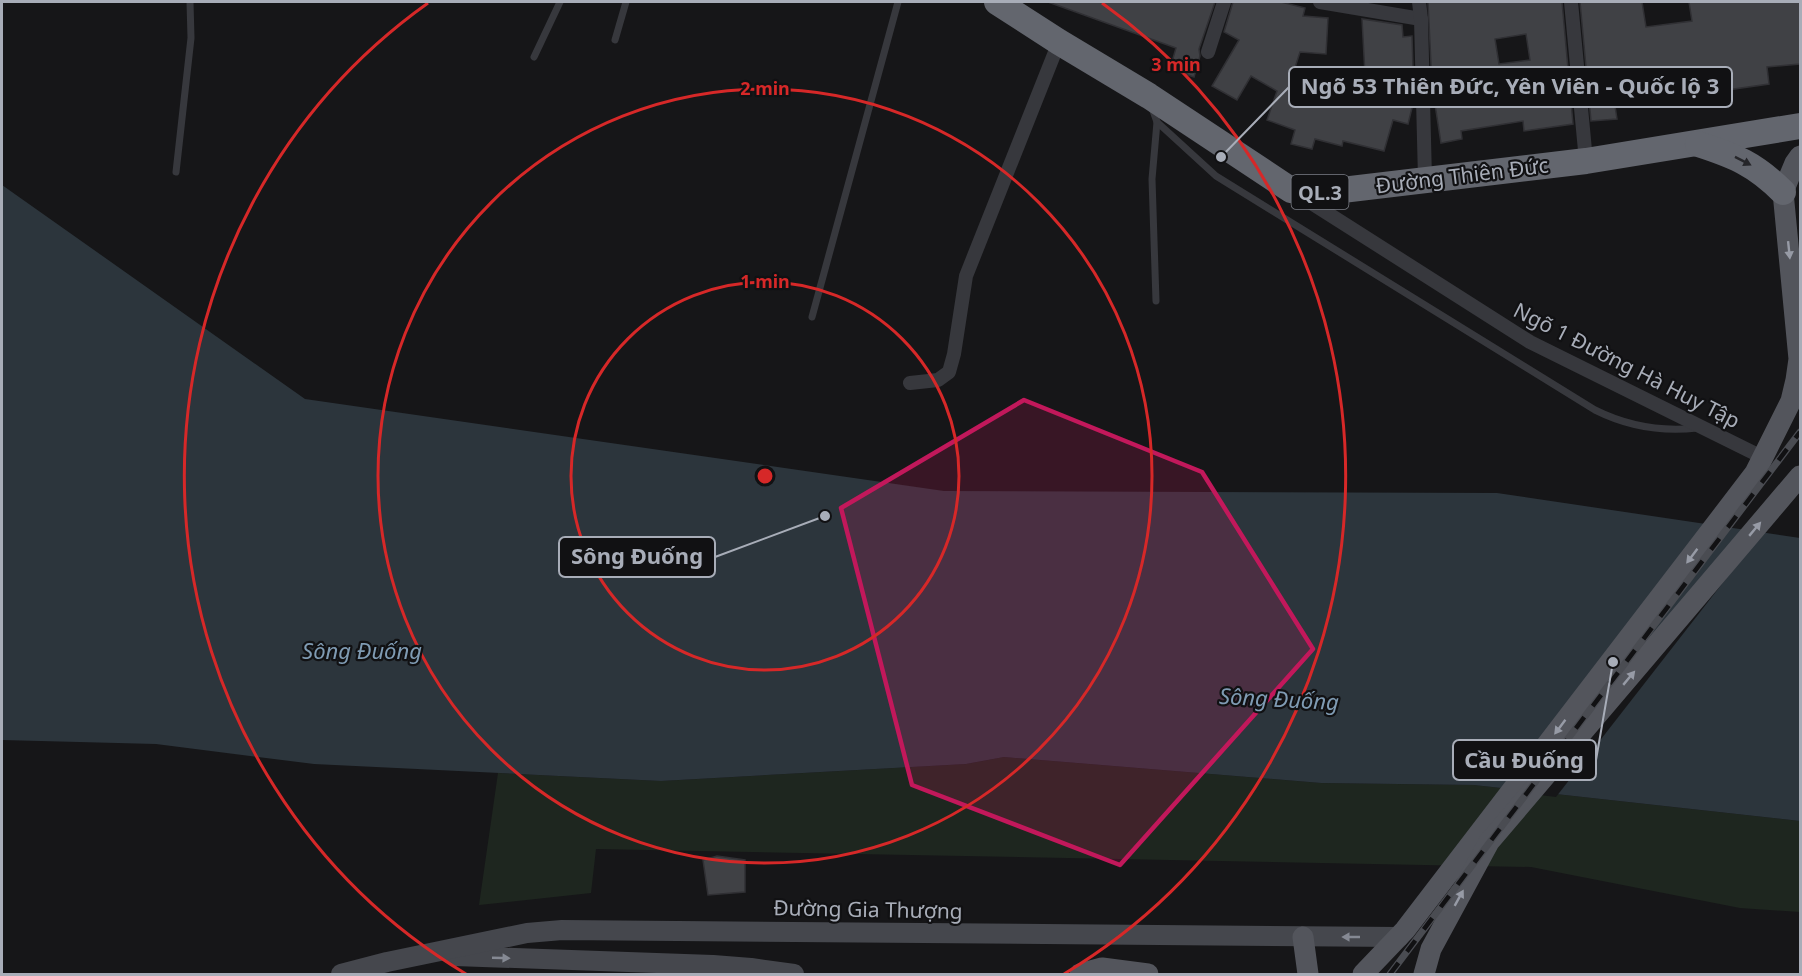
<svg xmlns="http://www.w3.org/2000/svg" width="1802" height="976" font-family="'Noto Sans',sans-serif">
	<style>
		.green { fill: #1e261f }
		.water { fill: #2c353c }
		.pier { fill: #161618 }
		.building { fill: #404145; stroke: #303034; stroke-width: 1.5; fill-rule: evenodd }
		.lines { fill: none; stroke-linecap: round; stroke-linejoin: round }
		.lane { stroke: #37383d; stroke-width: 7 }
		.street { stroke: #37383d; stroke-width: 14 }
		.secondary { stroke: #45474d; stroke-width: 20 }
		.primary { stroke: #53555c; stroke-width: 21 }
		.highway { stroke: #63666e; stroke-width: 26 }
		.rail-casing { stroke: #4a4c52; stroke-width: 7 }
		.rail { stroke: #111113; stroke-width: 4.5; stroke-dasharray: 14; stroke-linecap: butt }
		.oneway { fill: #26262a }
		.oneway2 { fill: #979ba6 }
		.oneway3 { fill: #858993 }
		.marked { fill: #c2185b; fill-opacity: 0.2; stroke: #c2185b; stroke-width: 4.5; stroke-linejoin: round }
		.ring { fill: none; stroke: #d62828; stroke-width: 3 }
		.labels { text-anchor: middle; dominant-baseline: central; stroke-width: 4.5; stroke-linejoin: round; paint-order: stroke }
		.shield { fill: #111113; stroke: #7b7e86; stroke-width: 1.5 }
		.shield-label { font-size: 20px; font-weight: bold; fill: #a8adb8 }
		.street-label { font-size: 21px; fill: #a8adb8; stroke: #111113 }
		.water-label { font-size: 22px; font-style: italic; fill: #7f9bb3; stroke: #111113 }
		.centre { fill: #d62828; stroke: #111113; stroke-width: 3 }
		.ring-label { font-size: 18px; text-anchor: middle; font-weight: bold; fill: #d62828; stroke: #111113; stroke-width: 4.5; stroke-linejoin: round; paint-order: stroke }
		.leader { fill: none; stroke: #a8adb8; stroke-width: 2 }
		.callout-dot { fill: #a8adb8; stroke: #111113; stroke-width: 2 }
		.callout { fill: #111113; stroke: #a8adb8; stroke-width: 2 }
		.callout-label { font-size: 22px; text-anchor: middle; font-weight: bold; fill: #a8adb8 }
	</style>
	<rect width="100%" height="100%" fill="#161618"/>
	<polygon class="green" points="1004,757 1321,783 1474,785 1800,821 1800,912 1740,908 1531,867 596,849 591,893 479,905 498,773 661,781 966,764"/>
	<polygon class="water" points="2,185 305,399 944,491 1497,493 1800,538 1800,821 1474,785 1321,783 1004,757 966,764 661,781 314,764 156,744 2,740"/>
	<polygon class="pier" points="1764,530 1556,797 1531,794"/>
	<g class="building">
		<polygon points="1048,2 1215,2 1199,49 1200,56 1194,77 1170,69 1176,48"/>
		<polygon points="1233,2 1281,2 1305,8 1303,16 1328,18 1326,54 1300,52 1292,77 1329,86 1334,67 1365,75 1362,19 1402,25 1403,37 1412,36 1414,100 1408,124 1393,120 1384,151 1343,141 1342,146 1315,139 1312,149 1291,144 1295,130 1267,120 1277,91 1251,76 1237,100 1212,86 1239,40 1224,32"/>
		<path d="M1428,2H1562L1573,124L1524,131L1523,121L1461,131L1462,139L1441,143L1432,85ZM1526,34L1530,60L1499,64L1495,39Z"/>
		<polygon points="1580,2 1642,2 1646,27 1692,21 1689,2 1800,2 1800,64 1767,67 1769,84 1615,106 1617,119 1591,121"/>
		<polygon points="717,856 745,860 745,892 708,895 703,860"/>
	</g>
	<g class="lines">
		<g class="lane">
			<polyline points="615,40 626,2"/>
			<polyline points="534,57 560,2"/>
			<path d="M1152,108L1157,122L1216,176L1595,410C1627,426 1661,432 1697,428"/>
			<polyline points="176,172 191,38 190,2"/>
			<polyline points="1156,301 1152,179 1157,122"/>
			<polyline points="812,317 898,2"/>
		</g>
		<g class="street">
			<polyline points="1320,2 1421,19"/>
			<polyline points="1419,2 1421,19 1425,179"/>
			<polyline points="1571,2 1586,161"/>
			<polyline points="1208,52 1224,2"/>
			<polyline points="1302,197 1530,342 1764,458"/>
			<polyline points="910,383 938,380 949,372 954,354 966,276 1059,42"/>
		</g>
		<g class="secondary">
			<polyline points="455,956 713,965 751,968 794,974"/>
			<polyline points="341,974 387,962 527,933 562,930 1399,937"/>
		</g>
		<g class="primary">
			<polyline points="1303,937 1308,974"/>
			<polyline points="1080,974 1102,968 1148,974"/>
			<polyline points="1363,974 1405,930 1755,473 1791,401 1796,380 1799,359 1783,192 1795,163 1800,156"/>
			<polyline points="1424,974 1431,949 1489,842 1800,476"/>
		</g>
		<g class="highway">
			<polyline points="997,2 1059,42 1149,96 1291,190 1317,193 1586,161 1800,126"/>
			<path d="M1698,144C1735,156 1755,164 1783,192"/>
		</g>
		<g class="rail-casing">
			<polyline id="rail" points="1390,974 1800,432"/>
		</g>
		<use href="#rail" class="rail"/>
	</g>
	<defs><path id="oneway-solid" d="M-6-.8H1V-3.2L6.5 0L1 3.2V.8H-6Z" transform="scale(1.5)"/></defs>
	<use class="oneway" href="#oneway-solid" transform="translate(1743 161) rotate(27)"/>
	<g class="oneway2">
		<use href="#oneway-solid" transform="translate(1789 250) rotate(84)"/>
		<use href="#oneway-solid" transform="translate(1755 529) rotate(-50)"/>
		<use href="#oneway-solid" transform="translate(1692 556) rotate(127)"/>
		<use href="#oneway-solid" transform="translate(1629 678) rotate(-50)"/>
		<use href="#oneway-solid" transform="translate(1560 727) rotate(127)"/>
		<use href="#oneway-solid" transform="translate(1459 898) rotate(-61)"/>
	</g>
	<g class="oneway3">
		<use href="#oneway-solid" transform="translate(1351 937) rotate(-180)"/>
		<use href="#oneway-solid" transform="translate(501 958) rotate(2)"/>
	</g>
	<path class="marked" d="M1024,400L1202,472L1313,649L1120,865L912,785L841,508Z"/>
	<g class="ring">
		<circle cx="765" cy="476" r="194"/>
		<circle cx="765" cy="476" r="387"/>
		<path d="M466 974A581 581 0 0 1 428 3M1102 3A581 581 0 0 1 1064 974"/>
	</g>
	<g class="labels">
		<rect class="shield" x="1291.5" y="175" width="57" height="34" rx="4.5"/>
		<g class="shield-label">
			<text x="1320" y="192">QL.3</text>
		</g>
		<g class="street-label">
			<text transform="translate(1462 175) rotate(-7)">Đường Thiên Đức</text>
			<text transform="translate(1627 365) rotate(27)">Ngõ 1 Đường Hà Huy Tập</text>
			<text transform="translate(868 909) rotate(1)">Đường Gia Thượng</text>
		</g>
		<g class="water-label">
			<text x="362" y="650">Sông Đuống</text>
			<text transform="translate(1279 698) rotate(3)">Sông Đuống</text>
		</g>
	</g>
	<circle cx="765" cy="476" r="9" class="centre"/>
	<g class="ring-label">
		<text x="1176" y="71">3 min</text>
		<text x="765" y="95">2 min</text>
		<text x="765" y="288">1 min</text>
	</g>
	<path class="leader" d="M1221 157L1289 87M825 516L715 557M1613 662L1596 760"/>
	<g class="callout-dot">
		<circle cx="1221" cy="157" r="6"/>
		<circle cx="825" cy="516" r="6"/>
		<circle cx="1613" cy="662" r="6"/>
	</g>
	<g class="callout">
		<rect x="1289" y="67" width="443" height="40" rx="6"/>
		<rect x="559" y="537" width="156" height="40" rx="6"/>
		<rect x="1453" y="740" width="143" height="40" rx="6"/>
	</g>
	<g class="callout-label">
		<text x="1510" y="94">Ngõ 53 Thiên Đức, Yên Viên - Quốc lộ 3</text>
		<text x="637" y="564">Sông Đuống</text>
		<text x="1524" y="768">Cầu Đuống</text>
	</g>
	<rect width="1802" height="976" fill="none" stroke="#a8adb8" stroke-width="6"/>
</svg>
